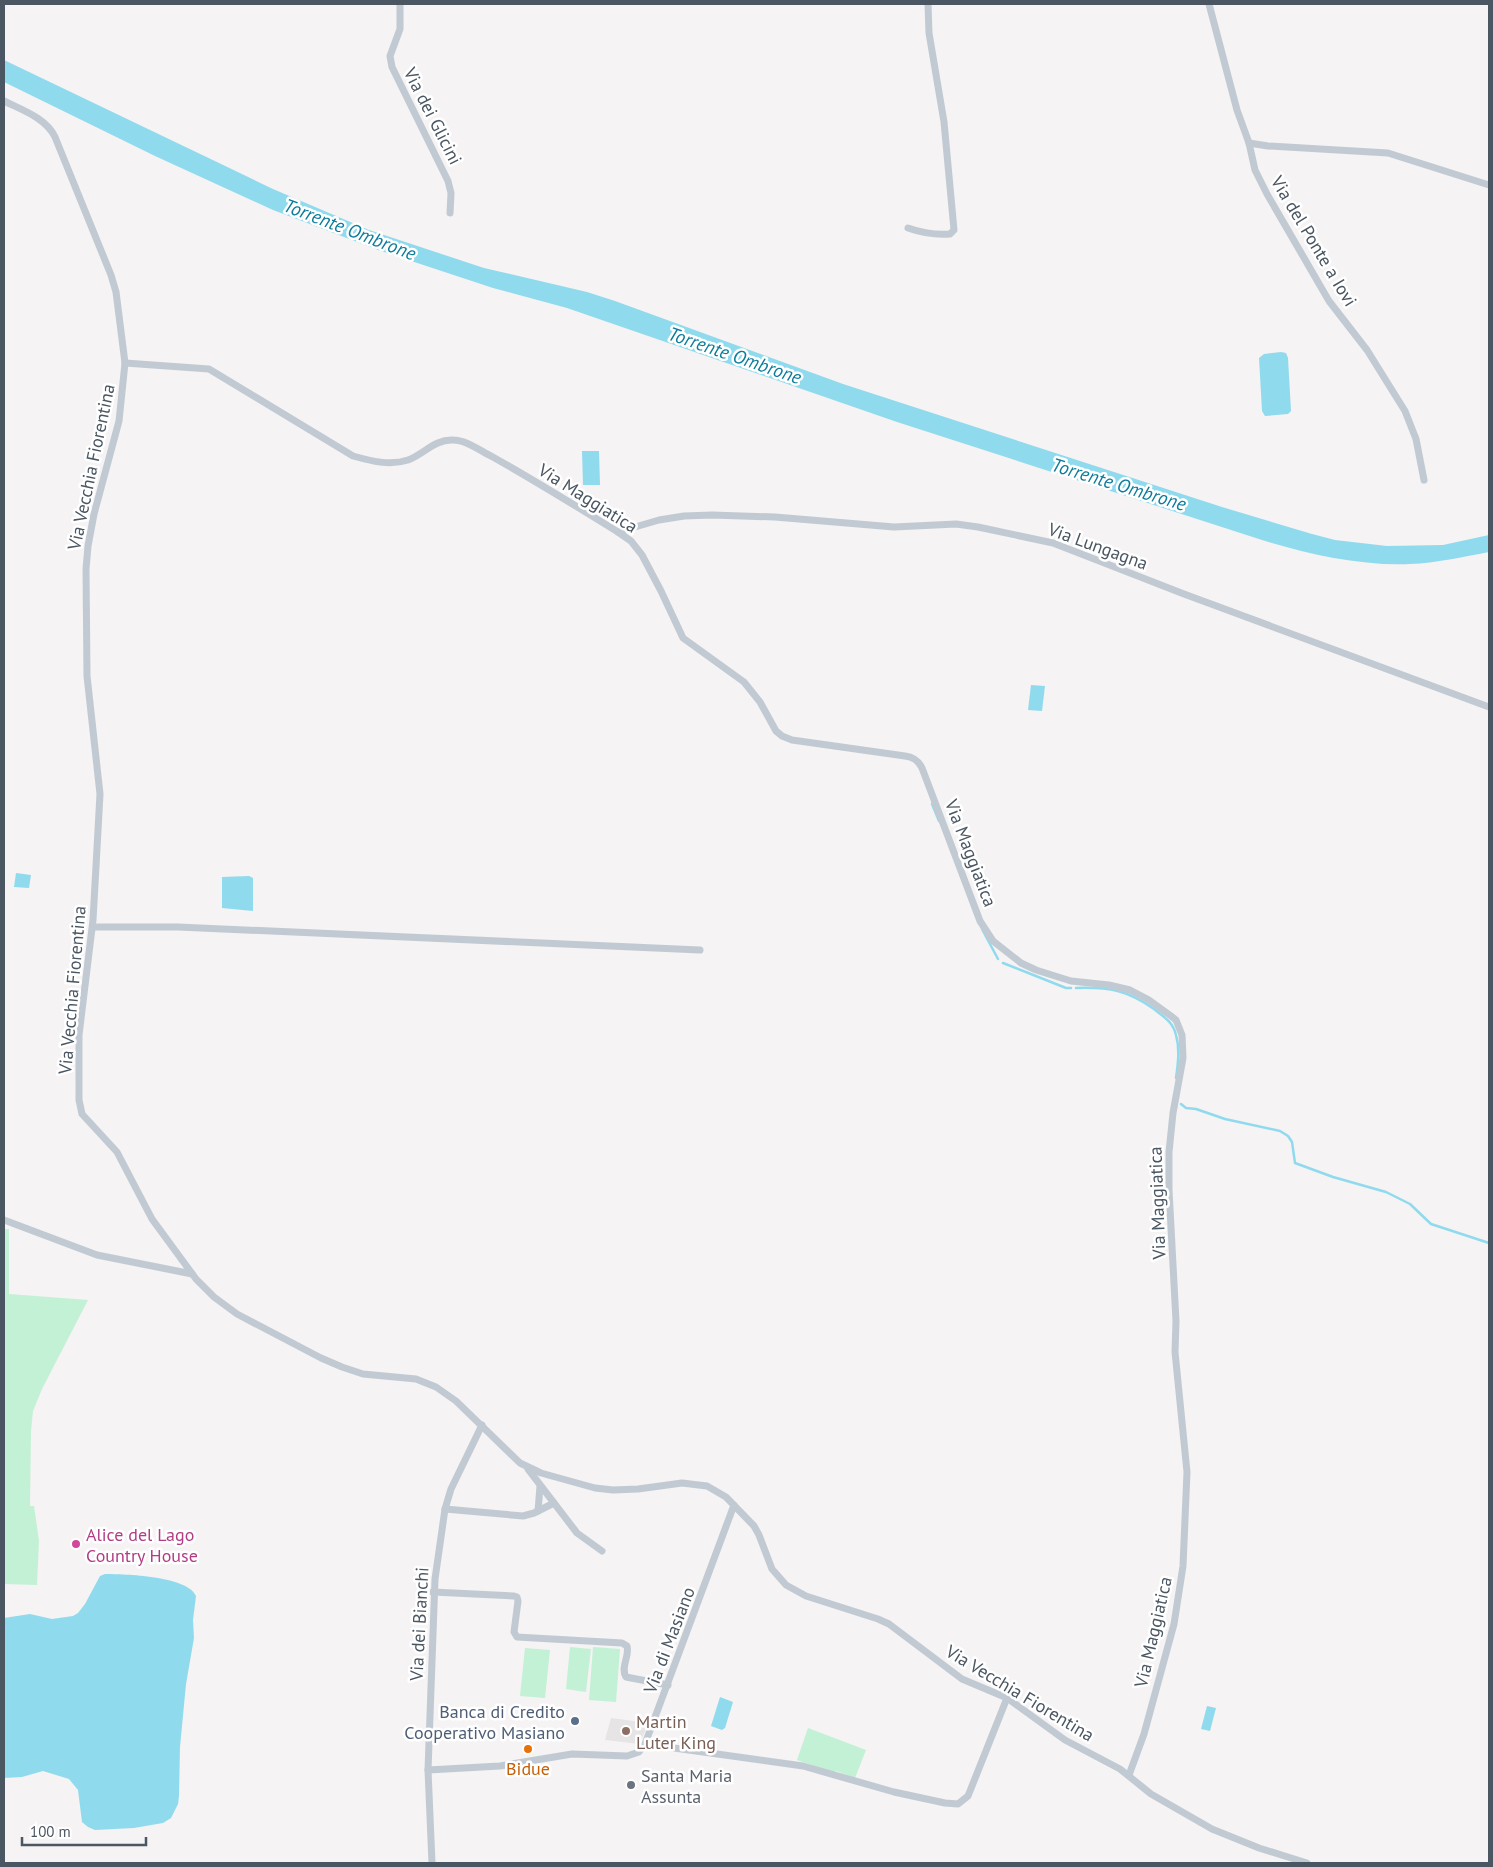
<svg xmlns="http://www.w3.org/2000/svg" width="1493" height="1867" font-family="'PT Sans',sans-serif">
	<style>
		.education { fill: #e6e4e5 }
		.green { fill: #c3f1d5 }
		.water { fill: #90daee }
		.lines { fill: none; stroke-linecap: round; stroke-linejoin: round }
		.stream { stroke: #90daee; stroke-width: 2.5 }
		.minor { stroke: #c1cad2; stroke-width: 7 }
		.hotel-dot { fill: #d1479c; stroke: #fff; stroke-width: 2 }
		.service-dot { fill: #5c6f8a; stroke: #fff; stroke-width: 2 }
		.education-dot { fill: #8d6e63; stroke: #fff; stroke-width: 2 }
		.food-dot { fill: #e8710a; stroke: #fff; stroke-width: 2 }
		.worship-dot { fill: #6b7280; stroke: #fff; stroke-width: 2 }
		.labels { text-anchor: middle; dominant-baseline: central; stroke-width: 5; stroke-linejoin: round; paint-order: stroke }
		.street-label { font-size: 18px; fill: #4a5661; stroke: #fff }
		.hotel-label { font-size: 18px; fill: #b23c85; stroke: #fff; text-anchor: start }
		.service-label { font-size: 18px; fill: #4e5e75; stroke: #fff; text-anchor: end }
		.education-label { font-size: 18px; fill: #785e54; stroke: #fff; text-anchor: start }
		.food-label { font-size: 18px; fill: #c56008; stroke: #fff }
		.worship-label { font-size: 18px; fill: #5b616d; stroke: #fff; text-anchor: start }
		.water-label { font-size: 19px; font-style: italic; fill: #0c7c9b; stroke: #fff }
	</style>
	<rect width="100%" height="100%" fill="#f5f3f3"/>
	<polygon class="education" points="611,1718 649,1723 639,1744 605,1740"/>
	<g class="green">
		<polygon points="4,1229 9,1229 9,1294 88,1300 42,1389 33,1411 31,1431 30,1506 34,1506 39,1541 37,1585 4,1584"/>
		<polygon points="570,1647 591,1649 586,1692 566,1689"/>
		<polygon points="593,1647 620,1649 616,1702 589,1700"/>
		<polygon points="525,1648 550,1650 545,1698 520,1696"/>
		<polygon points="808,1728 866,1750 855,1778 836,1771 834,1773 797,1760"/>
	</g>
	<g class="water">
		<path d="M4,60L273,189L369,230L484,268L587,292L615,301L843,384L1222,507L1312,534L1335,540L1387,546L1443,545L1489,535V552C1463,557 1436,563 1410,564C1361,566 1308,554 1262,540L897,422L567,308L493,288L381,251L273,210L155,156L4,82Z"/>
		<polygon points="1281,352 1286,353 1288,358 1291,411 1288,414 1265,416 1262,411 1259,358 1264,354"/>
		<polygon points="582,451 599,451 600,485 583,485"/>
		<polygon points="1031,685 1045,686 1042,711 1028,710"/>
		<polygon points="16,873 31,875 29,888 14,887"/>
		<polygon points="249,876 253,878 253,911 222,908 222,877"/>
		<path d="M105,1574C124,1574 188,1576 196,1596L193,1620L194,1638L186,1684L180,1747L179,1796L178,1804L171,1818L163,1823L134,1828L95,1830L88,1827L82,1822L78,1790L69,1779L43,1771L22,1777L4,1778V1618L30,1614L52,1619L73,1616L78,1613L85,1604L100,1576Z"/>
		<polygon points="720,1697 733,1702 725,1728 722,1730 711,1726"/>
		<polygon points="1207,1706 1216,1708 1210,1731 1201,1729"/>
	</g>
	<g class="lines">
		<g class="stream">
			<polyline points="932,804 939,821"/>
			<polyline points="982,929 998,959"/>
			<polyline points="1003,963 1066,988 1071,988"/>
			<path d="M1076,988C1110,987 1127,990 1154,1009C1164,1017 1173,1022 1176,1035C1180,1049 1178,1064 1176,1078"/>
			<polyline points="1181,1104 1186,1108 1196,1109 1225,1119 1280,1131 1288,1136 1292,1142 1295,1163 1333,1177 1386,1192 1410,1204 1431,1224 1489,1243"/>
		</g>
		<g class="minor">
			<polyline points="400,4 400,29 390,56 392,67 448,181 451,193 450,213"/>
			<polyline points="1209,4 1237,110 1249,143 1255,170 1267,194 1329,301 1367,350 1405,411 1416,439 1424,480"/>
			<path d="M4,101C22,110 46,118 55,137L111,275L116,292L125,363L119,421L94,514L88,546L86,569L87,676L100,794L93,920L79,1035V1100L82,1114L117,1152L152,1219L196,1279L214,1297L237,1314L321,1358L342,1367L363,1374L416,1379L436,1387L456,1401L520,1463L541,1473L595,1488L613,1490L638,1489L682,1483L707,1486L726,1497L754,1526L759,1535L772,1569L786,1585L806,1596L878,1619L889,1624L962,1679L1007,1698L1065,1740L1120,1769L1151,1794L1212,1829L1259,1848L1307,1863"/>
			<polyline points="1249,143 1268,146 1388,153 1489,185"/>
			<path d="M908,228C922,233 935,235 950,234L954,230L944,122L929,33L928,4"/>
			<path d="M125,363L209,369L353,456C371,461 390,466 408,460C424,454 435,439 453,440C466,440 479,450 491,456C534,480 576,506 618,532L631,541L642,555L661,591L683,638L744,682L760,702L776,731L782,736L792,740L905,756C913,757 918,760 922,768L980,921L993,941L1021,963L1036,970L1071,981L1109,985L1130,990L1149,1000L1171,1016L1176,1020L1182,1035L1183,1058L1173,1113L1169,1152V1190L1176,1321L1175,1352L1187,1472L1183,1566L1174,1624L1144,1734L1129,1775"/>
			<polyline points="618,532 659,520 684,516 712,515 775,517 894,527 956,524 978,527 1053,543 1184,594 1489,707"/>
			<polyline points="93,927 178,927 700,950"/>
			<polyline points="4,1220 97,1255 192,1274"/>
			<polyline points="528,1469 577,1533 602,1551"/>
			<polyline points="445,1509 523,1516 534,1513 554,1503"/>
			<polyline points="538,1511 540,1486"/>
			<path d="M433,1592L514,1596L517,1597L518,1601L514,1632L517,1637L622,1643L627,1646C630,1656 620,1667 626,1677L668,1685"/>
			<polyline points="645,1744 803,1766 894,1792 945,1803 958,1804 968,1796 1007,1698"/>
			<polyline points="428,1770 500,1766 572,1754 627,1756 639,1752 645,1744 734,1505"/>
			<polyline points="432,1863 428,1770 435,1579 445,1509 451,1489 482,1425"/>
		</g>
	</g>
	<circle class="hotel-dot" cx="76" cy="1544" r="5"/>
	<circle class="service-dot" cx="575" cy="1721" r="5"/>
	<circle class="education-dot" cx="626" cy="1731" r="5"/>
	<circle class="food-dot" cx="528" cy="1749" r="5"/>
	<circle class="worship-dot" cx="631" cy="1785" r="5"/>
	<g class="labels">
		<g class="street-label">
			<text transform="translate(433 116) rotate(63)">Via dei Glicini</text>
			<text transform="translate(1314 241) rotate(59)">Via del Ponte a Iovi</text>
			<text transform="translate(91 467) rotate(-78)">Via Vecchia Fiorentina</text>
			<text transform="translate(588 498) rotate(32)">Via Maggiatica</text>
			<text transform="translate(1098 546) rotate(20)">Via Lungagna</text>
			<text transform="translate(971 853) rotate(69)">Via Maggiatica</text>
			<text transform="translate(72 990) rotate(-85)">Via Vecchia Fiorentina</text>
			<text transform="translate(1157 1203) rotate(-92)">Via Maggiatica</text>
			<text transform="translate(419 1624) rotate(-87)">Via dei Bianchi</text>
			<text transform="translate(1153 1632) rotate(-77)">Via Maggiatica</text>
			<text transform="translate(669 1640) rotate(-69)">Via di Masiano</text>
			<text transform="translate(1020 1693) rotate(31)">Via Vecchia Fiorentina</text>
		</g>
		<g class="hotel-label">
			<text x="86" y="1534">Alice del Lago<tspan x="86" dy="21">Country House</tspan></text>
		</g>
		<g class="service-label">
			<text x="565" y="1711">Banca di Credito<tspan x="565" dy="21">Cooperativo Masiano</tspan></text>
		</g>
		<g class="education-label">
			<text x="636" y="1721">Martin<tspan x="636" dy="21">Luter King</tspan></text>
		</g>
		<g class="food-label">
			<text x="528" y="1768">Bidue</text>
		</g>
		<g class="worship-label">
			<text x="641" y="1775">Santa Maria<tspan x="641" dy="21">Assunta</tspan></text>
		</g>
		<g class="water-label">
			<text transform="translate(350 229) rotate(21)">Torrente Ombrone</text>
			<text transform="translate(735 355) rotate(19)">Torrente Ombrone</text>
			<text transform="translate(1119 484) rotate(17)">Torrente Ombrone</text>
		</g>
	</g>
	<rect width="1493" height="1867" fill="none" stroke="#4a5661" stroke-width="10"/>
	<path d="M22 1837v8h124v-8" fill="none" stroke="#4a5661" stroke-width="2.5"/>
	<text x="30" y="1837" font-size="15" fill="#4a5661" stroke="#ffffff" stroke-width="4" paint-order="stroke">100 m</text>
</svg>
